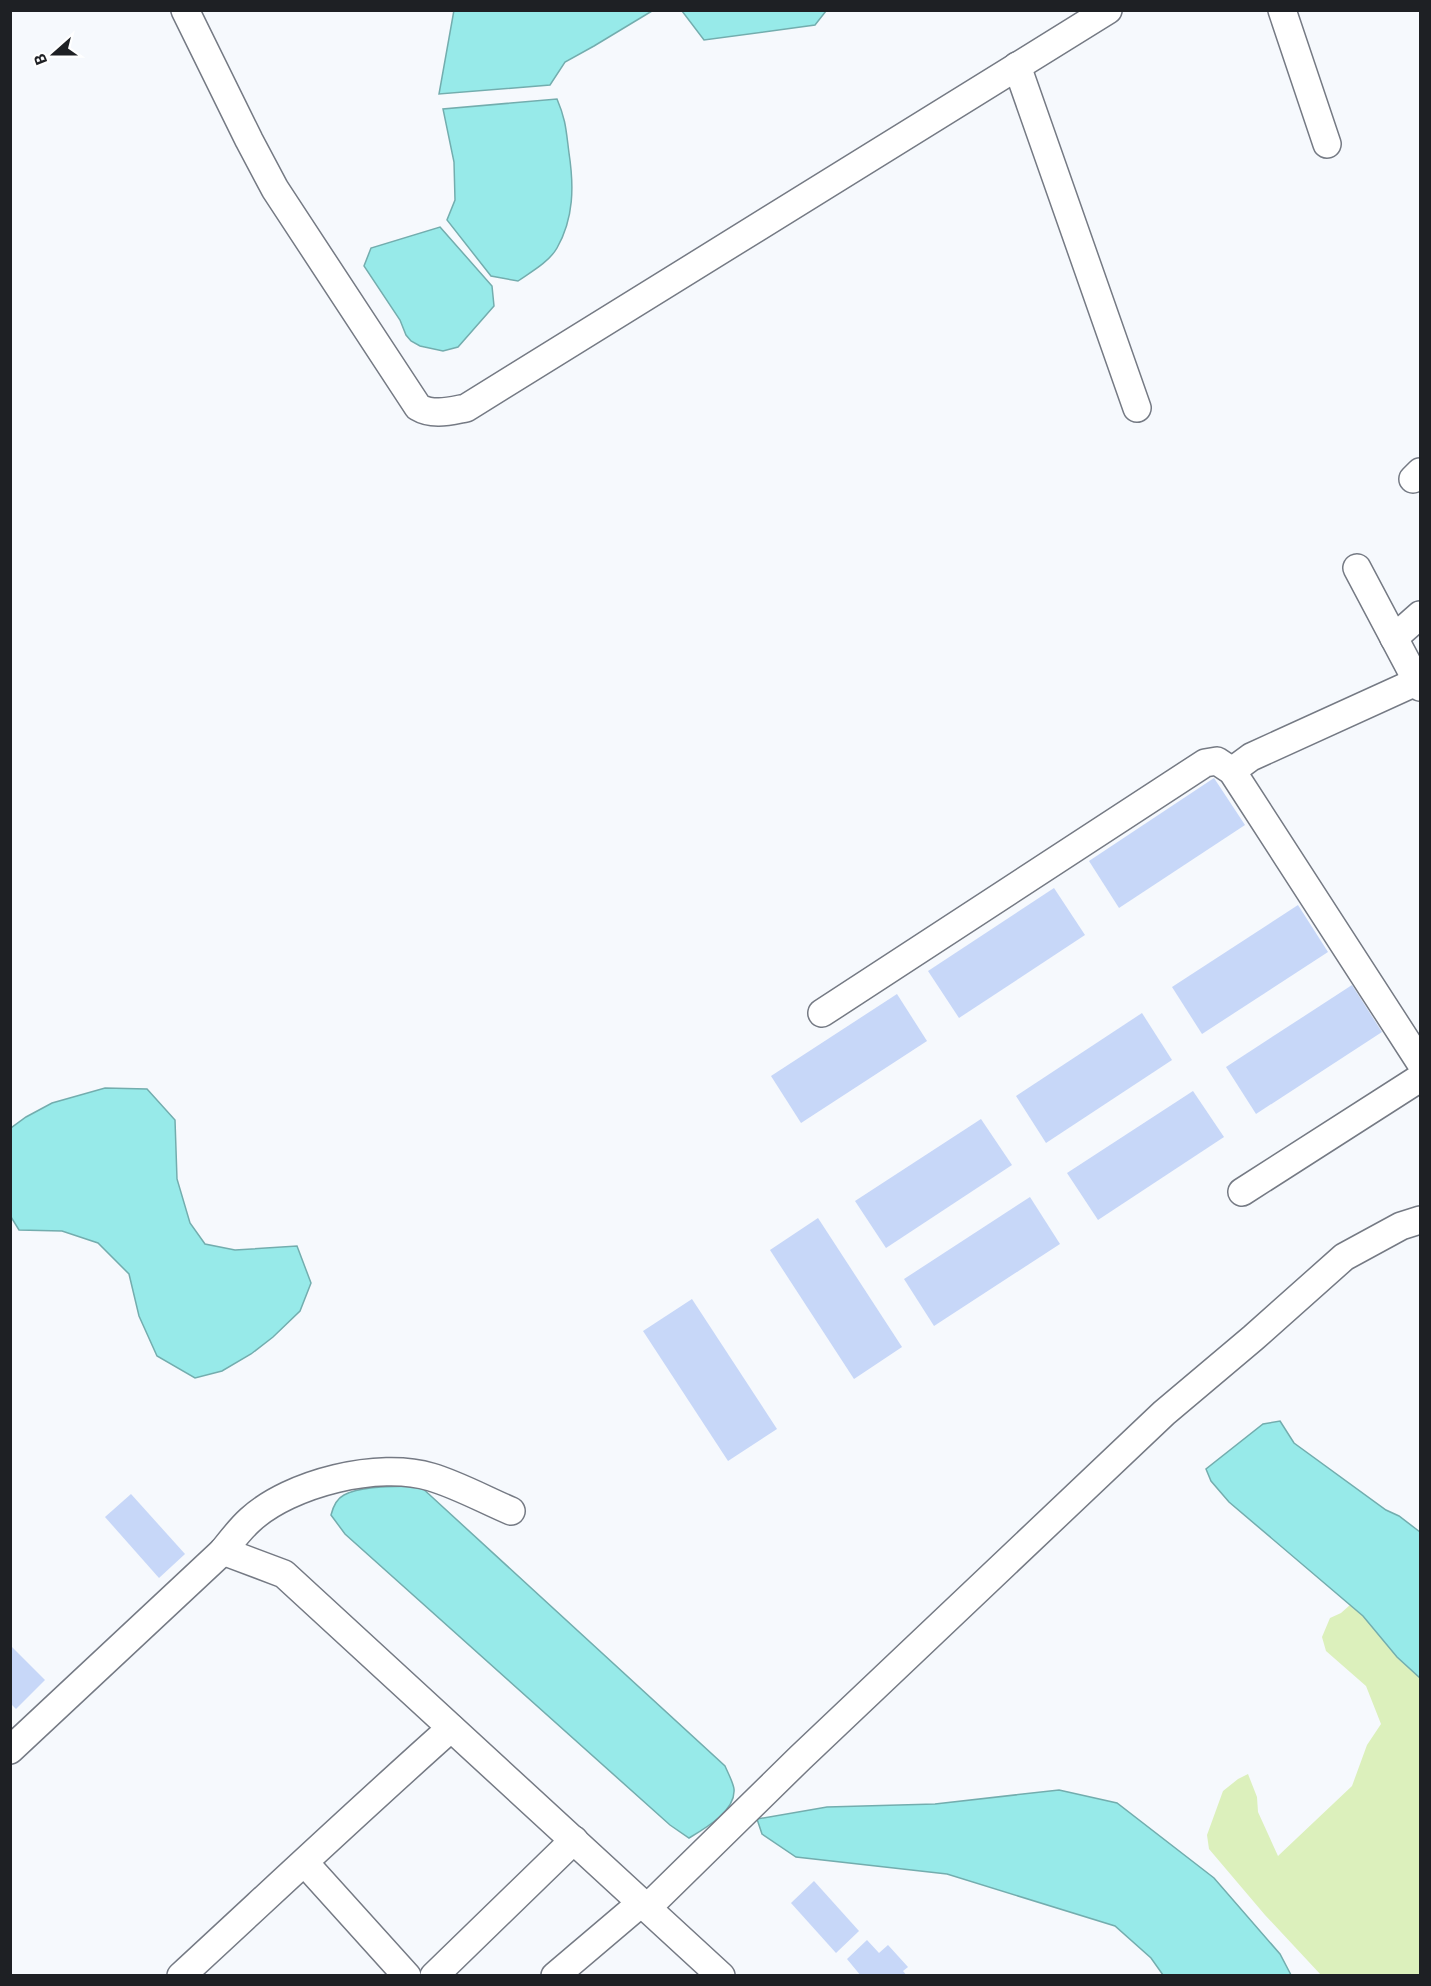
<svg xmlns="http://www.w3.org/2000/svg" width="1431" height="1986" font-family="Roboto,sans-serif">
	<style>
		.green { fill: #dcf0bc }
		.water { fill: #97eae9; stroke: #73adae; stroke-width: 1.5 }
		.building { fill: #c7d7f8 }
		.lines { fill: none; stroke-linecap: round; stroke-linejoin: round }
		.minor-casing { stroke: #757a84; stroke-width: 30 }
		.minor { stroke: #fff; stroke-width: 27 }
	</style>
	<rect width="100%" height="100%" fill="#f6f9fd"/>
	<polygon class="green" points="1350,1605 1363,1616 1397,1657 1420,1678 1420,1975 1321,1975 1265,1915 1209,1849 1207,1835 1223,1791 1238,1779 1248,1774 1257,1797 1258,1812 1278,1856 1352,1786 1367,1745 1381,1724 1366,1686 1326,1651 1322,1637 1330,1618 1341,1613"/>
	<g class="water">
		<polygon points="454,10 652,10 652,11 594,46 565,62 550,85 439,94"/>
		<polygon points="682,11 826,11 815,25 704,40"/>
		<path d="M557,99C566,120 566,130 569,153C574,186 574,218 557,248C549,262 531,272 518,281L491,276L447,220L455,200L454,162L443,109Z"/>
		<polygon points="440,227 492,286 494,306 458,347 443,351 420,346 411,341 406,335 400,320 364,266 371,248"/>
		<polygon points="105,1088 147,1089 175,1120 177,1179 190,1223 205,1244 235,1250 297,1246 311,1283 300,1311 273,1337 251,1354 222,1371 195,1378 157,1356 139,1316 129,1274 98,1243 62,1231 19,1230 11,1217 11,1128 26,1117 52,1103"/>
		<polygon points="1280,1421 1294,1443 1386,1510 1399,1516 1420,1532 1420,1678 1397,1657 1363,1616 1229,1502 1211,1481 1206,1469 1263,1424"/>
		<path d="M420,1486L725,1766C728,1773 733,1782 734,1789C736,1811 704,1829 689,1838L670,1825L345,1534L331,1515C333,1507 336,1499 344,1495C363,1485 398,1487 420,1486Z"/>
		<polygon points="1059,1790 1117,1803 1214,1878 1280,1954 1291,1975 1163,1975 1151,1958 1115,1926 947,1874 796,1857 762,1834 757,1819 827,1807 935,1804"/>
	</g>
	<g class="building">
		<polygon points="1214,778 1245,825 1119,908 1089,861"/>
		<polygon points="1054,888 1085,935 959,1018 928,971"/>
		<polygon points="1298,905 1328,952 1202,1034 1172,987"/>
		<polygon points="1352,985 1382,1032 1256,1114 1226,1067"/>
		<polygon points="897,994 927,1041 801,1123 771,1076"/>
		<polygon points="1142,1013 1172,1060 1046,1143 1016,1096"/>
		<polygon points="1193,1091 1224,1137 1098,1220 1067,1173"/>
		<polygon points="981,1119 1012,1165 886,1248 855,1201"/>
		<polygon points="1030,1197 1060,1244 934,1326 904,1279"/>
		<polygon points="818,1218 902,1347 854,1379 770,1250"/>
		<polygon points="692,1299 777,1429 728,1461 643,1331"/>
		<polygon points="131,1494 185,1554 159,1578 105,1517"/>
		<polygon points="10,1645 45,1680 16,1709 10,1703"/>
		<polygon points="814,1881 859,1931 836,1953 791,1903"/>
		<polygon points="867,1940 879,1953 888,1945 908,1967 903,1971 907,1976 861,1976 847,1959"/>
	</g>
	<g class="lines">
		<g class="minor-casing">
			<g id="minor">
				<path d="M185,10L249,140L275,189L418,407C433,416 450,411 466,408L1108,10"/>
				<polyline points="1282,10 1327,144"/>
				<polyline points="1017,66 1137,408"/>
				<polyline points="1413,479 1420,472"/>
				<polyline points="1357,568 1420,687"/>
				<polyline points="1394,638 1420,615"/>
				<polyline points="1232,771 1251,757 1418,681"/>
				<polyline points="822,1013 1205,763 1217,761 1232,771 1420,1062"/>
				<polyline points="1242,1192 1420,1078"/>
				<polyline points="223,1551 284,1574 721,1976"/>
				<path d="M10,1750L223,1551C231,1541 240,1529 250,1520C290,1483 379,1461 431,1477C458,1485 485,1500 511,1511"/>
				<polyline points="305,1863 407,1976"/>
				<polyline points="647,1908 800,1758 1164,1413 1253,1338 1344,1257 1401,1226 1420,1220"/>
				<path d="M181,1976C271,1893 360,1809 451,1728"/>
				<polyline points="434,1976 574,1840"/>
				<polyline points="555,1976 641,1903"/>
			</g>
		</g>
		<use href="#minor" class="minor"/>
	</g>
	<rect width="1431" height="1986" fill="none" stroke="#1e2024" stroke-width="24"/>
	<g transform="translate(54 54) rotate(249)" stroke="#ffffff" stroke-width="4.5" paint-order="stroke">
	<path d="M0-4.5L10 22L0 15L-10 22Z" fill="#1e2024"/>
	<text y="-9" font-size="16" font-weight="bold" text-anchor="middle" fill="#1e2024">B</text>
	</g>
</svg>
